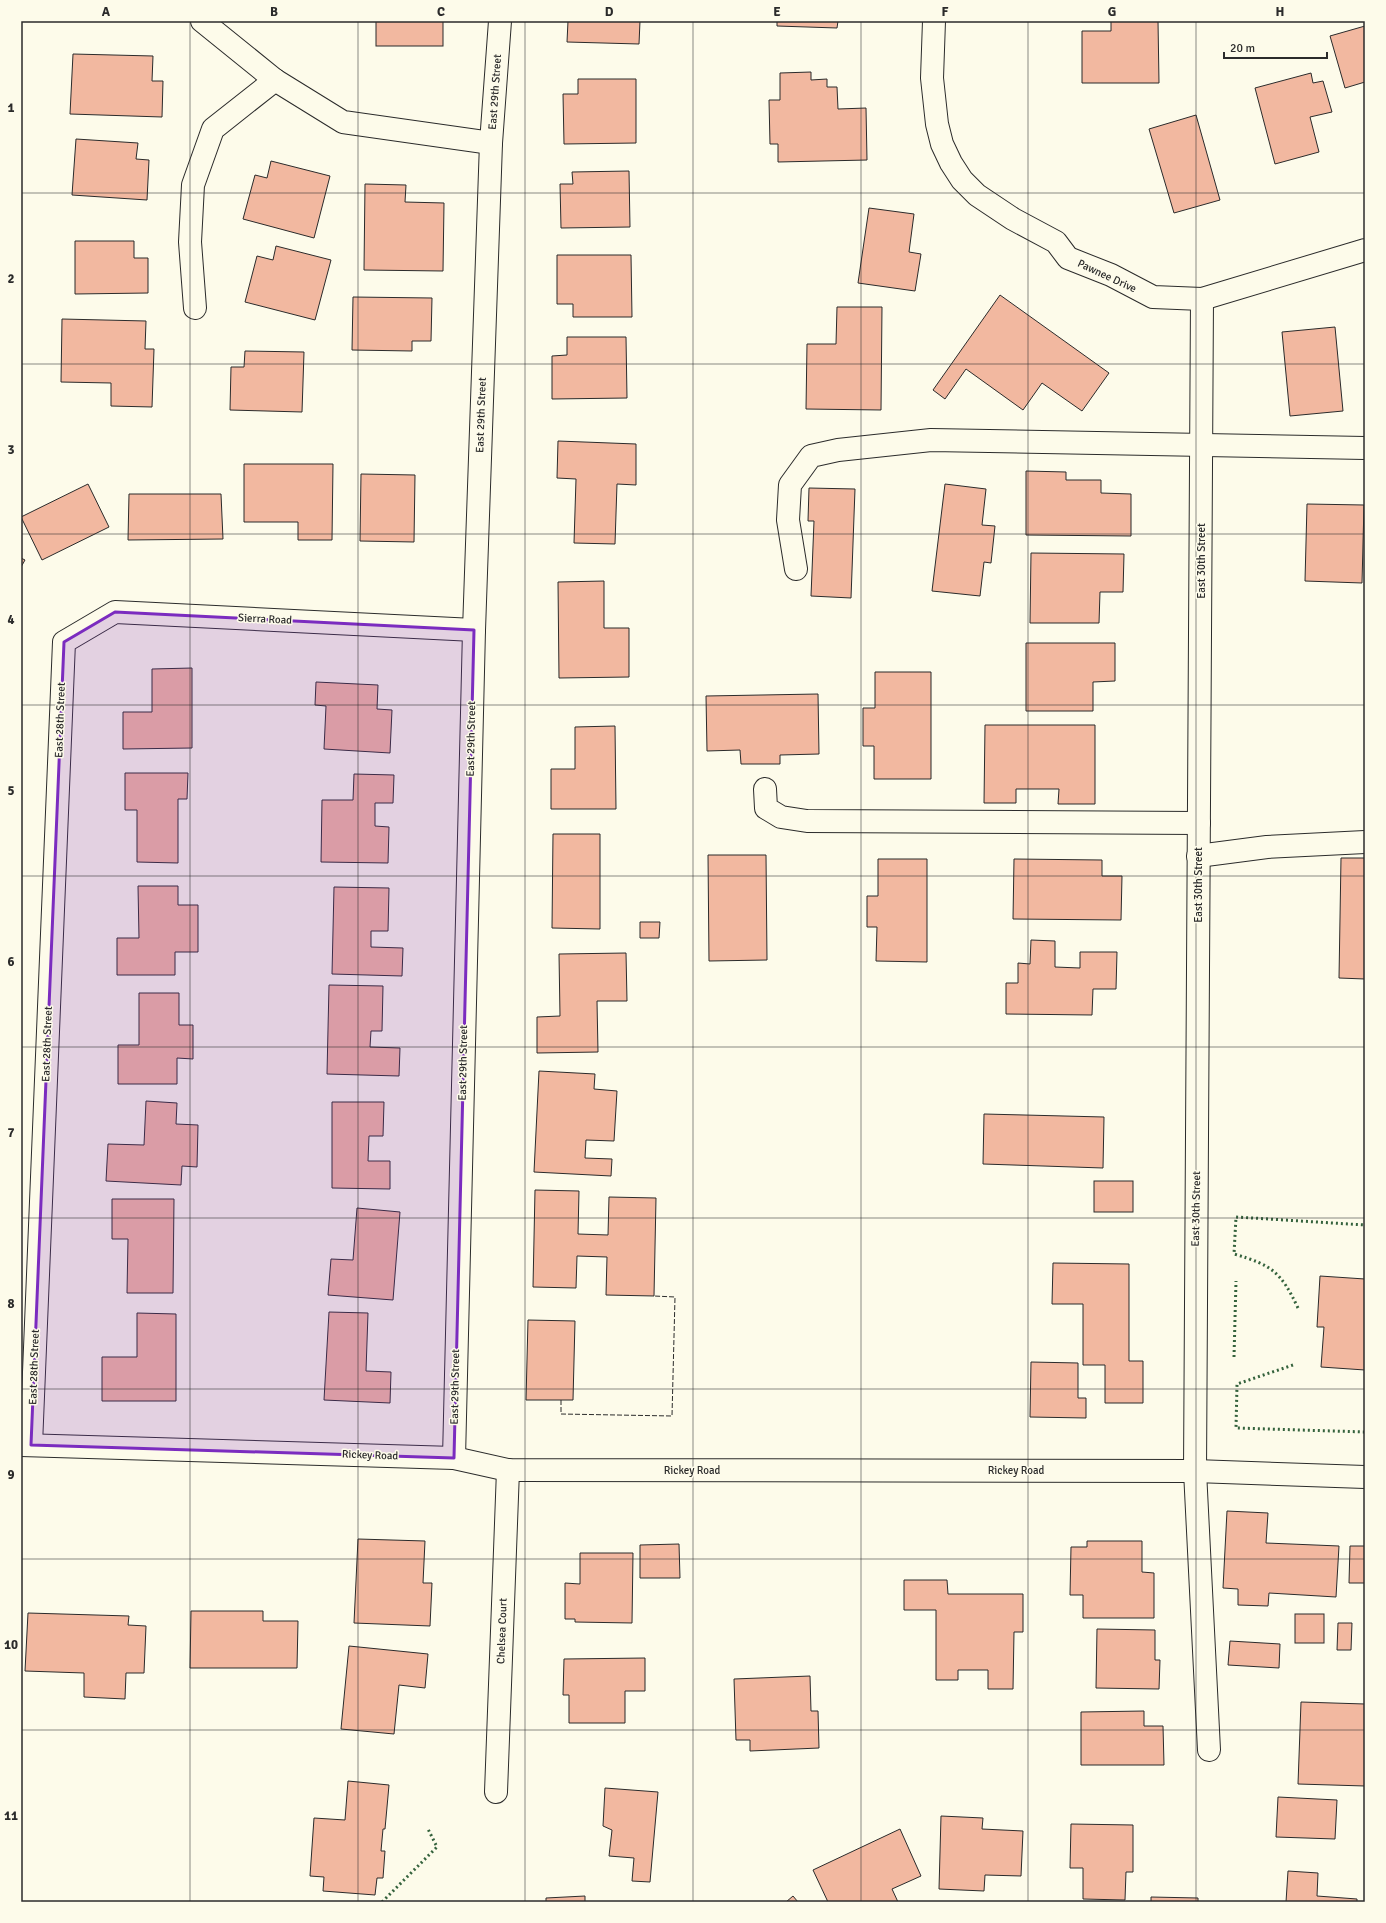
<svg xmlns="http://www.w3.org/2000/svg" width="1386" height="1923" font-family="Signika,sans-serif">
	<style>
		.building { fill: #f2b8a0; stroke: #2b2b2b }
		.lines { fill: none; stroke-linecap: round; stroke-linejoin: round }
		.minor-casing { stroke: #2b2b2b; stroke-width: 24 }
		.minor { stroke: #fdfbea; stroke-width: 22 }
		.hedge { stroke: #34623c; stroke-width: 3; stroke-dasharray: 2 3; stroke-linecap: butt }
		.fence { stroke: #2b2b2b; stroke-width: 1; stroke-dasharray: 5 2; stroke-linecap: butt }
		.marked { fill: #7b2cbf; fill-opacity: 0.2; stroke: #7b2cbf; stroke-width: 3; stroke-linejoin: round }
		.grid { fill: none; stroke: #2b2b2b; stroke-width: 1; stroke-opacity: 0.55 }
		.labels { text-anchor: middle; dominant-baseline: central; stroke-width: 3; stroke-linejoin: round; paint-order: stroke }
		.street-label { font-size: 11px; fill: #2b2b2b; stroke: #fdfbea }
		.neatline { fill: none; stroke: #2b2b2b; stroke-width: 1.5 }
		.grid-label { font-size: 13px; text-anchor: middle; font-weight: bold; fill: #2b2b2b }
	</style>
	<rect width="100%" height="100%" fill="#fdfbea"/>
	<g class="building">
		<rect x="376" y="21" width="67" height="25"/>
		<polygon points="568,21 640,21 639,44 567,42"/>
		<polygon points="777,21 838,21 837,28 777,26"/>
		<polygon points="1111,21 1158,21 1159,83 1082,83 1082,31 1111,31"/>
		<polygon points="1365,26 1365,82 1345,88 1330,36"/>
		<polygon points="73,54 153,56 152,81 163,81 162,117 70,114"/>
		<polygon points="811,72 811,80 827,79 827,87 837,87 838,109 866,108 867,160 778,162 778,144 770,144 769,100 780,100 780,73"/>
		<polygon points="1311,73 1313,83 1323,81 1332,112 1310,117 1319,152 1275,164 1255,88"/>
		<polygon points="578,79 636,79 636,143 564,144 563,94 578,94"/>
		<polygon points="1196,115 1220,200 1174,213 1149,129"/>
		<polygon points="76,139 138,143 136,159 149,160 147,200 72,195"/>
		<polygon points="271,161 330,176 314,238 243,219 255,175 267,178"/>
		<polygon points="629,171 630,227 561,228 560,184 573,184 572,172"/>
		<polygon points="365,184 406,185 405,202 444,203 443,271 364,270"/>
		<polygon points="869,208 914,214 909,252 921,254 915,291 858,283"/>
		<polygon points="75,241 134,241 134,258 148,258 148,293 75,294"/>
		<polygon points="276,246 331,260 315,320 245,302 257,256 273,260"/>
		<polygon points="557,255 631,255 632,317 573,317 573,304 557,304"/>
		<polygon points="1000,295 1109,373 1082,411 1042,383 1023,410 966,369 945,399 933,390"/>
		<polygon points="353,297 432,298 431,341 412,341 412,351 352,350"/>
		<polygon points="837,307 882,307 881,410 806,409 807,344 836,344"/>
		<polygon points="62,319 146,321 145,349 154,349 152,407 111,406 111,383 61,382"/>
		<polygon points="1335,327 1343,411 1290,416 1282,332"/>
		<polygon points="567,337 626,337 627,398 552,399 552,356 567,355"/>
		<polygon points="245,351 304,352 302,412 230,410 231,367 244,367"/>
		<polygon points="558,441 636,444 636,485 617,484 615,544 574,543 576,479 557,478"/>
		<polygon points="244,464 333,464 332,540 298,540 298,522 244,522"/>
		<polygon points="1026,471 1066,472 1066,480 1101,480 1101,493 1131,494 1131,536 1026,535"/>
		<polygon points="361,474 415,475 414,542 360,541"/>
		<polygon points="88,484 109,527 42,560 21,517"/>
		<polygon points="945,484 986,489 982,525 995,526 991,563 984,562 980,596 932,591"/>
		<polygon points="809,488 855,489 851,598 811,596 814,521 808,521"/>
		<polygon points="129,494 221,494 223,539 128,540"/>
		<polygon points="1307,504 1364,505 1362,583 1305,581"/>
		<polygon points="1031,553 1124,554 1123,592 1100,592 1099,623 1030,623"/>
		<polygon points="21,558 25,560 21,567"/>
		<polygon points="604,581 604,628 629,628 629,677 559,678 558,582"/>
		<polygon points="1026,643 1115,643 1115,681 1093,682 1093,711 1026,711"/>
		<polygon points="192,668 192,748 123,749 123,712 152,712 152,669"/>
		<polygon points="875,672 931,672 931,779 874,779 874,746 863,746 863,708 875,708"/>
		<polygon points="316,682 378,685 377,709 392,710 390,753 324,749 326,706 315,705"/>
		<polygon points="818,694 819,754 780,755 780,764 741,764 740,750 707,751 706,696"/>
		<polygon points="985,725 1095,725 1095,804 1058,804 1059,789 1016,789 1016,803 984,803"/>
		<polygon points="615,726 616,809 551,809 551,769 575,769 575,727"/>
		<polygon points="125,773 188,773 187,799 178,799 178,863 137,862 137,810 125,810"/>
		<polygon points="354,774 394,775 393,803 375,803 375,826 389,827 388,863 321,862 322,800 353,800"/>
		<polygon points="553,834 600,834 600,929 552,928"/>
		<polygon points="708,855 766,855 767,960 709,961"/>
		<polygon points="1341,858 1365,858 1365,979 1339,978"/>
		<polygon points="878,859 927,859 927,962 876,961 877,927 867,927 867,896 878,896"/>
		<polygon points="1014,859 1102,860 1102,876 1122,876 1121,920 1013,919"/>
		<polygon points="138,886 178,886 178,905 198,905 198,952 175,952 175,975 117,975 117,938 139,938"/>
		<polygon points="334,887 389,888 388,931 371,931 371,947 403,948 402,976 332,974"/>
		<polygon points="640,922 660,922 659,938 640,938"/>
		<polygon points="1031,940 1055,941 1055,967 1080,968 1080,952 1117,952 1116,989 1093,989 1092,1015 1006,1014 1006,983 1018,983 1018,963 1030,964"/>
		<polygon points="626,953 627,1001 597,1001 598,1052 537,1053 537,1017 560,1016 559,954"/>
		<polygon points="329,985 383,986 382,1031 371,1031 370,1047 400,1048 399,1076 327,1074"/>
		<polygon points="139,993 179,993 179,1025 193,1025 193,1059 177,1058 177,1084 118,1084 118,1045 139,1045"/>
		<polygon points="539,1071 595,1074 594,1089 617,1091 614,1141 586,1140 585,1158 612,1159 611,1176 534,1172"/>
		<polygon points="146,1101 177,1103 176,1124 198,1125 197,1167 182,1166 181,1185 106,1181 108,1144 144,1145"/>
		<polygon points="332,1102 384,1102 383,1136 369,1136 368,1161 390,1161 390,1189 332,1188"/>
		<polygon points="984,1114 1104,1117 1103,1168 983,1164"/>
		<rect x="1094" y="1181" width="39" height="31"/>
		<polygon points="535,1190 579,1191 578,1234 608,1235 609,1197 656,1198 654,1296 606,1295 607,1257 577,1256 576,1288 533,1287"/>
		<polygon points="112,1199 174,1199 173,1293 127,1293 128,1239 112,1239"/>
		<polygon points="357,1208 400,1212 393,1300 328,1295 331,1259 353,1260"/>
		<polygon points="1053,1263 1129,1264 1129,1361 1143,1361 1143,1403 1105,1403 1105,1365 1083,1365 1083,1304 1052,1304"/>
		<polygon points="1320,1276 1365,1279 1365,1370 1321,1367 1324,1327 1317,1327"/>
		<polygon points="329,1312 368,1313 366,1371 391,1372 390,1403 324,1400"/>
		<polygon points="137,1313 176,1314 176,1401 102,1401 102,1357 137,1357"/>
		<polygon points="528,1320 575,1321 573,1400 526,1400"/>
		<polygon points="1031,1362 1078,1363 1078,1398 1086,1398 1086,1418 1030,1417"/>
		<polygon points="1227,1511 1268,1513 1266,1543 1339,1546 1336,1597 1269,1593 1268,1606 1238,1605 1238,1589 1223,1588"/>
		<polygon points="358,1539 425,1541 423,1583 432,1583 430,1626 354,1623"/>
		<polygon points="1087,1541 1142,1541 1142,1572 1154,1573 1154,1618 1083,1618 1083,1595 1070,1595 1071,1547 1087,1547"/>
		<polygon points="679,1544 680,1578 640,1578 640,1545"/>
		<polygon points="1350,1546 1365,1546 1365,1583 1349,1583"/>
		<polygon points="580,1553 633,1553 632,1623 575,1622 575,1619 565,1619 565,1583 580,1584"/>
		<polygon points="904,1580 947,1580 948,1594 1023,1594 1023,1632 1014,1632 1013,1689 988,1689 988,1670 958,1670 958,1680 936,1680 936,1610 904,1610"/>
		<polygon points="191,1611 263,1611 263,1621 298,1621 297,1668 190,1668"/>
		<polygon points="28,1613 129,1616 128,1625 146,1626 144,1673 126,1673 125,1699 84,1697 84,1673 25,1671"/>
		<rect x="1295" y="1614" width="29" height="29"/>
		<polygon points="1338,1623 1352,1623 1351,1650 1337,1650"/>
		<polygon points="1097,1629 1155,1630 1155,1660 1160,1660 1159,1689 1096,1688"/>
		<polygon points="1230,1641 1280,1644 1279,1668 1228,1665"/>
		<polygon points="349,1646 428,1654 425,1688 399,1685 394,1734 341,1729"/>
		<polygon points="645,1658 645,1691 625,1691 625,1723 569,1723 569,1695 563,1695 564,1659"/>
		<polygon points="810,1676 811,1711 818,1711 819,1748 750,1751 750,1740 736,1740 734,1679"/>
		<polygon points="1301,1702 1365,1704 1365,1786 1298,1784"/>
		<polygon points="1144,1711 1144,1726 1163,1726 1164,1765 1081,1765 1081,1712"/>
		<polygon points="348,1781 389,1785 385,1829 383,1829 381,1851 385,1851 383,1878 377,1878 375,1895 323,1891 324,1877 310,1876 314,1818 345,1820"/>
		<polygon points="605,1788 658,1792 650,1882 632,1881 634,1858 609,1856 612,1830 603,1826"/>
		<polygon points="1278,1797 1337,1800 1335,1839 1276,1837"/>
		<polygon points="941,1816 983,1818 982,1829 1023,1831 1021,1876 985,1875 984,1891 939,1889"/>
		<polygon points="1071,1824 1133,1825 1133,1872 1126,1872 1125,1900 1083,1899 1083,1868 1070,1868"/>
		<polygon points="900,1829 921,1876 892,1889 898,1902 828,1902 813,1870"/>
		<polygon points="1288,1871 1318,1873 1317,1896 1357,1899 1357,1902 1286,1902"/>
		<polygon points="585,1896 585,1902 546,1902 546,1898"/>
		<polygon points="793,1896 798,1902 786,1902"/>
		<polygon points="1151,1897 1198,1898 1198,1902 1151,1902"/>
	</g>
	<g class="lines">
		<g class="minor-casing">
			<g id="minor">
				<polyline points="202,21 275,80 343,122 491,143"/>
				<polyline points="934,21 932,78 937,124 942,144 951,163 962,180 977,195 1013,219 1056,242 1068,258 1111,275 1153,297 1202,299 1365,250"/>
				<polyline points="1202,299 1195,1471 1209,1750"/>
				<polyline points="195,308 190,242 193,185 213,129 275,80"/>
				<polyline points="796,569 788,520 790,485 811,456 838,450 931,440 1365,448"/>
				<polyline points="765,789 766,808 781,817 807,821 1199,823"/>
				<polyline points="1198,856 1267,847 1365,842"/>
				<polyline points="21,1445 454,1458 508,1470 1195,1471 1365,1477"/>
				<polyline points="31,1445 64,642 115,612 474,630"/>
				<polyline points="454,1458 474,630 491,143 500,21"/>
				<polyline points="496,1792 508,1470"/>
			</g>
		</g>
		<use href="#minor" class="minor"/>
		<g class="hedge">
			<path d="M1298,1308C1281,1272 1272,1265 1234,1254L1236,1217L1365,1225"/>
			<polyline points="1234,1357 1236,1281"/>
			<polyline points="1293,1365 1237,1384 1236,1428 1365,1432"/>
			<polyline points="382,1902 437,1847 428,1829"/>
		</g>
		<polyline class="fence" points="561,1400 561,1414 672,1416 675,1297 654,1296"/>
	</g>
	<path class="marked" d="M115,612L474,630L454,1458L31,1445L64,642Z"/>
	<path class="grid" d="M190,21V1902M358,21V1902M525,21V1902M693,21V1902M861,21V1902M1028,21V1902M1196,21V1902M21,193H1365M21,364H1365M21,534H1365M21,705H1365M21,876H1365M21,1047H1365M21,1218H1365M21,1389H1365M21,1559H1365M21,1730H1365"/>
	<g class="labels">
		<g class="street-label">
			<text transform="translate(495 92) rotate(-86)">East 29th Street</text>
			<text transform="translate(1107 276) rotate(25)">Pawnee Drive</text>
			<text transform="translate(481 415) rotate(-88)">East 29th Street</text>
			<text transform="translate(1201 561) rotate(-90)">East 30th Street</text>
			<text transform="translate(265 619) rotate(3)">Sierra Road</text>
			<text transform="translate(60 720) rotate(-88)">East 28th Street</text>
			<text transform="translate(471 739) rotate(-89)">East 29th Street</text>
			<text transform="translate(1198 885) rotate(-90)">East 30th Street</text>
			<text transform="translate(47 1044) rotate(-88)">East 28th Street</text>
			<text transform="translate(463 1063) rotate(-89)">East 29th Street</text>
			<text transform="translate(1196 1209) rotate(-89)">East 30th Street</text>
			<text transform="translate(34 1367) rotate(-88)">East 28th Street</text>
			<text transform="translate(455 1387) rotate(-89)">East 29th Street</text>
			<text transform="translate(370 1455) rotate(2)">Rickey Road</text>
			<text x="692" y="1470">Rickey Road</text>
			<text x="1016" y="1470">Rickey Road</text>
			<text transform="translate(502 1631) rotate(-88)">Chelsea Court</text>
		</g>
	</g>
	<rect width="1386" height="1923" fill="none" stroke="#fdfbea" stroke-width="44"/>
	<path d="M1224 52v6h103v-6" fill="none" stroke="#2b2b2b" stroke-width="2"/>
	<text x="1230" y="52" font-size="12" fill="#2b2b2b" stroke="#fdfbea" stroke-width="3" paint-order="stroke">20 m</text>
	<rect x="22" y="22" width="1342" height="1879" class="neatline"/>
	<g class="grid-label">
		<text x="106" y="16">A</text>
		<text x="274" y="16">B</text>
		<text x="441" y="16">C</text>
		<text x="609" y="16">D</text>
		<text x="777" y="16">E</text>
		<text x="945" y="16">F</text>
		<text x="1112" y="16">G</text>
		<text x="1280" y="16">H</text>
		<text x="11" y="112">1</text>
		<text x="11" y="283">2</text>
		<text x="11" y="454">3</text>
		<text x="11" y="624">4</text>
		<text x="11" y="795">5</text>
		<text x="11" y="966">6</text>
		<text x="11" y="1137">7</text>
		<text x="11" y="1308">8</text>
		<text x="11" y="1479">9</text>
		<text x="11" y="1649">10</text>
		<text x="11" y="1820">11</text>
	</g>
</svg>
